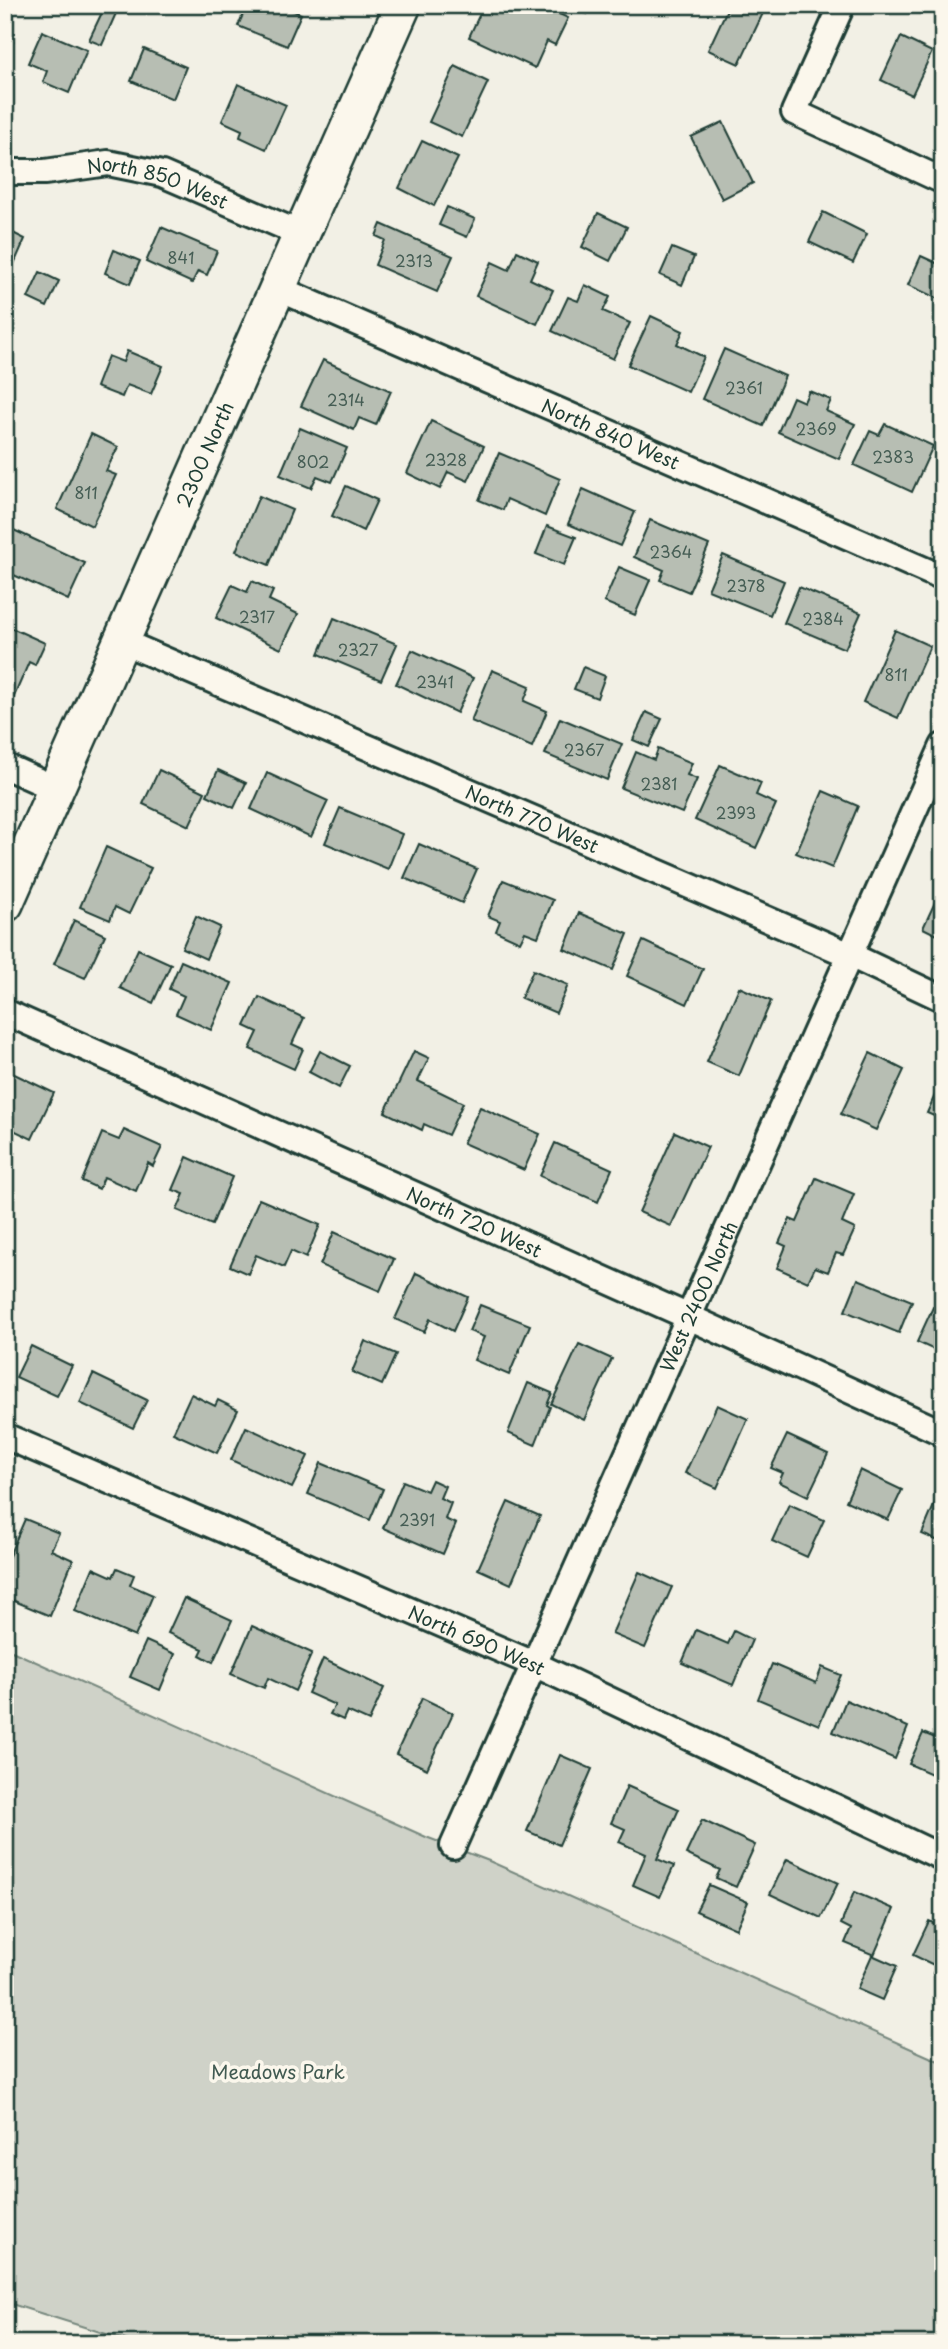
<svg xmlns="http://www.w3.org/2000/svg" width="948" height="2349" font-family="'Playpen Sans',sans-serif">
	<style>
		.green { fill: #cfd2c8; stroke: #77887e; stroke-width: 2 }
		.building { fill: #b7beb3; stroke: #1f3d34; stroke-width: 2 }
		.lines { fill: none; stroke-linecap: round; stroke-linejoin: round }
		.street-casing { stroke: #1f3d34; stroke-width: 30 }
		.secondary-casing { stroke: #1f3d34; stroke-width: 40 }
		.street { stroke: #fbf7ec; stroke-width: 24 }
		.secondary { stroke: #fbf7ec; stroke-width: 35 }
		.rail { stroke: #1f3d34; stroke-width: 5; stroke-dasharray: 10 5; stroke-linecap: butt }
		.labels { text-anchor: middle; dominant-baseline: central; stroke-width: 7; stroke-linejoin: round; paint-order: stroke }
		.number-label { font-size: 16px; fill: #455d54 }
		.street-label { font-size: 19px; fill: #1f3d34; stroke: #fbf7ec }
		.park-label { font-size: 19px; fill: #425b52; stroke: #fbf7ec }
	</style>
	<rect width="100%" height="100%" fill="#f2f0e5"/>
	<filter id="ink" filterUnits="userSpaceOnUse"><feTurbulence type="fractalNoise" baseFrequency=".0143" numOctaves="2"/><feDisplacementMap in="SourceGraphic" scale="14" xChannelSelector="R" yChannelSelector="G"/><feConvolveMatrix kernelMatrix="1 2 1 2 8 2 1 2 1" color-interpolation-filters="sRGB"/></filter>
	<g filter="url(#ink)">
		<polygon class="green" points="5,1648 426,1837 489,1861 943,2063 943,2344 138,2344 5,2302"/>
		<g class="building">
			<polygon points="247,5 280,5 301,14 287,46 238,26"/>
			<polygon points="484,5 497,5 513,13 517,5 540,5 568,18 555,45 547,41 535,68 469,37"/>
			<polygon points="567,5 591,5 587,14"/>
			<polygon points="729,5 758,5 765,9 739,64 708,50"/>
			<polygon points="105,6 117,11 102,45 89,40"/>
			<polygon points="42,31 87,50 69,93 43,82 47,71 28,63"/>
			<polygon points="901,37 932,52 912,95 881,80"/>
			<polygon points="5,38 13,42 5,60"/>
			<polygon points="943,38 943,58 935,55"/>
			<polygon points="144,49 186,67 173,99 131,81"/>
			<polygon points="455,66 488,82 462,137 429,122"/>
			<polygon points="238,84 286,105 266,149 240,137 242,130 222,121"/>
			<polygon points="723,122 753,183 722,199 691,137"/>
			<polygon points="422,141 458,158 434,206 399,188"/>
			<polygon points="447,207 475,219 467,237 439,225"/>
			<polygon points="823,212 867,234 853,263 809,242"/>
			<polygon points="598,213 627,227 610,261 582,247"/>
			<polygon points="381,224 453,256 437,292 375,265 385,240 376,236"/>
			<polygon points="161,227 217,251 207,275 198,271 192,283 146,262"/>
			<polygon points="5,229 25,239 10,273 5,270"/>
			<polygon points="672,248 694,257 682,285 660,275"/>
			<polygon points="114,250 140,261 130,284 105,273"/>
			<polygon points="517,251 538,261 530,279 553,290 537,324 476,296 492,262 509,270"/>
			<polygon points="921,256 943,266 943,301 908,285"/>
			<polygon points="40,272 59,281 47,307 28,298"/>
			<polygon points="585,285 610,297 603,311 630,323 613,359 552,331 568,297 578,301"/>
			<polygon points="651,316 683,331 677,344 704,357 688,392 628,365"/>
			<polygon points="724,349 785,376 763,426 702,399"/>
			<polygon points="127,351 163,366 151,394 127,385 122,397 96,387 108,356 123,362"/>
			<polygon points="323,360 391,391 376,425 359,418 354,430 301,406"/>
			<polygon points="809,391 831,400 826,411 855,424 839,459 778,432 793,397 804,402"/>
			<polygon points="431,421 484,446 468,481 448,472 440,489 407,473"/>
			<polygon points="885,424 933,446 912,492 854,465 870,431 879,435"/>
			<polygon points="300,428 347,448 332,482 317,476 311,488 280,475"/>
			<polygon points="91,434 118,447 106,471 116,475 92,526 57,509"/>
			<polygon points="499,453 560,479 545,516 507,499 503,510 479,500"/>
			<polygon points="346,486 377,500 363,531 332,516"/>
			<polygon points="583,489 635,512 620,546 568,524"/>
			<polygon points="259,496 292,510 269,565 236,551"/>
			<polygon points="650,520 709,545 689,592 660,580 664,570 634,557"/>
			<polygon points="5,526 85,563 68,600 5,571"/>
			<polygon points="547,526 576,537 564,565 536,554"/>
			<polygon points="723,555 784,581 770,615 708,590"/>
			<polygon points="619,567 650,580 635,615 604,602"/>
			<polygon points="252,581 273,591 269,600 298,614 281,649 216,618 232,585 247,592"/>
			<polygon points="799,587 861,613 845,649 784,623"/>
			<polygon points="334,618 397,644 381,680 319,654"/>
			<polygon points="5,625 45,643 35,665 29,662 6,715"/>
			<polygon points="895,630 930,646 898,718 863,702"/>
			<polygon points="412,650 473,678 457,713 396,684"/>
			<polygon points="583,667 605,676 597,698 574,689"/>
			<polygon points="492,670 530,686 524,701 547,711 532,747 471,721"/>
			<polygon points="646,712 662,719 649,747 633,740"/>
			<polygon points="560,718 622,744 607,780 545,754"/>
			<polygon points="658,749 692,763 687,775 697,779 682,813 621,788 636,752 654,760"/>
			<polygon points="720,765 761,783 756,795 776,804 756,848 695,820"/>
			<polygon points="159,770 205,792 189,826 143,804"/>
			<polygon points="218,770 246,783 234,808 207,795"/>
			<polygon points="267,773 328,801 311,837 251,809"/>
			<polygon points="823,791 858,806 832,868 796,853"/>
			<polygon points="340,808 402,834 388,869 325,843"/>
			<polygon points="419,844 477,869 462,903 404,878"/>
			<polygon points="106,847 151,868 129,914 115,907 110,920 80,907"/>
			<polygon points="503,880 553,900 538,937 525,932 520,942 496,931 500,921 488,916"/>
			<polygon points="943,885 943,938 923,928"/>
			<polygon points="579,913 628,934 613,970 564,949"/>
			<polygon points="196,916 220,927 206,959 182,948"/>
			<polygon points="74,920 105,935 85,978 54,964"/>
			<polygon points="643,941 703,969 687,1004 627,976"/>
			<polygon points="138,949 171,964 153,1003 120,988"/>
			<polygon points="181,961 232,983 211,1030 176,1014 184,996 169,989"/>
			<polygon points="533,970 568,985 556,1013 521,998"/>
			<polygon points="739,987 771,1001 739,1076 707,1062"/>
			<polygon points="259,997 304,1018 292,1044 303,1049 294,1069 250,1049 258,1032 245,1026"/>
			<polygon points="320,1051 350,1066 339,1088 309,1072"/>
			<polygon points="414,1051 429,1058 418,1081 463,1103 448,1135 424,1124 422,1130 385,1112"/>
			<polygon points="870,1053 904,1070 876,1130 841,1114"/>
			<polygon points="6,1070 54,1093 32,1139 5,1126"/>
			<polygon points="943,1077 943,1120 927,1113"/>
			<polygon points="480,1107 540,1134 524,1170 463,1143"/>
			<polygon points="124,1130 162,1147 153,1166 148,1163 136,1191 104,1177 99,1189 82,1181 102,1133 119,1140"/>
			<polygon points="675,1132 708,1147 671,1226 639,1212"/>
			<polygon points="555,1143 612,1169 598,1202 540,1176"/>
			<polygon points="5,1146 13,1150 5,1167"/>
			<polygon points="187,1157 232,1177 212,1225 177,1210 184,1194 173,1190"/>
			<polygon points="816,1178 854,1194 842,1223 855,1229 843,1255 836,1253 828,1272 815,1267 808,1282 777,1268 786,1246 779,1243 790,1219 797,1222"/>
			<polygon points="259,1199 320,1225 306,1258 291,1251 284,1267 256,1255 248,1274 230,1266"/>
			<polygon points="334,1232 394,1259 380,1291 320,1265"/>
			<polygon points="416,1273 468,1297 453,1331 430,1319 424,1332 395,1319"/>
			<polygon points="858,1279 912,1301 899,1333 845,1311"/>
			<polygon points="480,1305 530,1325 509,1375 474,1360 484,1337 469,1331"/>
			<polygon points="933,1307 943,1312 943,1354 917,1342"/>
			<polygon points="365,1341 396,1354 382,1385 352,1372"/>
			<polygon points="579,1344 612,1359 584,1420 551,1404"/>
			<polygon points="31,1346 72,1366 57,1396 16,1377"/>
			<polygon points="93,1374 147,1400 133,1428 80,1403"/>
			<polygon points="528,1383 552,1393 547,1405 550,1407 535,1445 508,1433"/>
			<polygon points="191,1394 215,1406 218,1400 238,1410 217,1453 173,1433"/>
			<polygon points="717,1405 748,1419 717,1488 685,1473"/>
			<polygon points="246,1427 308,1456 292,1488 231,1460"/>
			<polygon points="787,1435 828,1454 808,1496 779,1482 783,1473 771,1468"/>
			<polygon points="321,1463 383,1489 370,1520 308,1494"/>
			<polygon points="860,1470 902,1490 888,1520 846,1501"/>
			<polygon points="432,1480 445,1486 440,1498 451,1503 445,1519 456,1524 443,1554 383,1528 403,1481 427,1491"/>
			<polygon points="508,1502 540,1516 511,1584 478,1569"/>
			<polygon points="935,1503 943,1506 943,1543 922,1534"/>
			<polygon points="789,1504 824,1520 807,1557 772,1541"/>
			<polygon points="25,1519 59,1533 51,1550 73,1560 50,1616 5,1597 5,1565"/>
			<polygon points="93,1568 113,1577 117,1568 134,1575 130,1585 153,1595 135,1637 75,1611"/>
			<polygon points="639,1572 672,1587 645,1648 612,1634"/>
			<polygon points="184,1598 232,1620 213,1662 200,1655 203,1649 168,1633"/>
			<polygon points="252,1626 312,1653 295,1691 268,1678 264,1688 231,1674"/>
			<polygon points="696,1630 728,1644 734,1631 752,1640 733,1685 682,1663"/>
			<polygon points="146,1641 175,1654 160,1690 130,1677"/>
			<polygon points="323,1659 384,1688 369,1721 347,1711 343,1720 330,1714 335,1705 308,1693"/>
			<polygon points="772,1664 816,1683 822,1667 841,1675 819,1725 758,1699"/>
			<polygon points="422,1698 453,1713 427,1769 396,1754"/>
			<polygon points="846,1700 908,1727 895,1759 833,1732"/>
			<polygon points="923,1733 943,1741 943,1779 909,1764"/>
			<polygon points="560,1755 592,1769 559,1845 527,1831"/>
			<polygon points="627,1786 679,1809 657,1859 674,1866 660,1897 633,1885 646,1854 619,1842 625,1829 611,1823"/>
			<polygon points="702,1820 755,1845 736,1887 716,1878 720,1870 686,1854"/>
			<polygon points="787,1859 838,1883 821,1918 770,1894"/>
			<polygon points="709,1885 748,1902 736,1929 696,1911"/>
			<polygon points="854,1892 894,1909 874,1955 845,1943 851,1929 841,1924"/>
			<polygon points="929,1921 943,1928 943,1978 933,1973 936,1966 913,1955"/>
			<polygon points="872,1955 897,1966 882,2000 857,1989"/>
		</g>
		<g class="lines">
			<g class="street-casing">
				<g id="street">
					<polyline points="842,5 794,112 943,181"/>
					<path id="s1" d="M5,172H45L108,163L162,174L301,234"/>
					<path id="s2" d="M277,288L943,578"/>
					<path id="s3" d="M121,641L850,955L943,999"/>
					<polyline points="5,766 56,789"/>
					<path id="s4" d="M5,1012L689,1317L943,1433"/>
					<path id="s5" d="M5,1436L534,1664L943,1858"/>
					<path id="s6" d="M453,1846L943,746"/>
				</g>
			</g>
			<g class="secondary-casing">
				<g id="secondary">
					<path id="s7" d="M5,904L403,5"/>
				</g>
			</g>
			<use href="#street" class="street"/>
			<use href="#secondary" class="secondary"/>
			<polyline class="rail" points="5,2338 24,2344"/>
		</g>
	</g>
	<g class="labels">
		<g class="number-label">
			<text x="181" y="257">841</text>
			<text x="414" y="260">2313</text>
			<text x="744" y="387">2361</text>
			<text x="346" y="399">2314</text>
			<text x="816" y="428">2369</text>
			<text x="893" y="456">2383</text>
			<text x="446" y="459">2328</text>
			<text x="313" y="461">802</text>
			<text x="86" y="492">811</text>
			<text x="671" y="551">2364</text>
			<text x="746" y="585">2378</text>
			<text x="257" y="616">2317</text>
			<text x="823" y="618">2384</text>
			<text x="358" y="649">2327</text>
			<text x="896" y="674">811</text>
			<text x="435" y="681">2341</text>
			<text x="584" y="749">2367</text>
			<text x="659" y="783">2381</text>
			<text x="736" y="812">2393</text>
			<text x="417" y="1519">2391</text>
		</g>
		<g class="street-label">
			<text stroke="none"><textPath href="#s1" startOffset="156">North 850 West</textPath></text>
			<text stroke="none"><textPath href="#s2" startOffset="364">North 840 West</textPath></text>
			<text stroke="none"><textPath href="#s7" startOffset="492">2300 North</textPath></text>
			<text stroke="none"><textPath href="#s3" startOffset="448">North 770 West</textPath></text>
			<text stroke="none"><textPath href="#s4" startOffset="514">North 720 West</textPath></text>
			<text stroke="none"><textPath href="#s6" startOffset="602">West 2400 North</textPath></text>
			<text stroke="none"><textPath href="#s5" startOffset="514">North 690 West</textPath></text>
		</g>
		<g class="park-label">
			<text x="278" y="2071">Meadows Park</text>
		</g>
	</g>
	<rect width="948" height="2349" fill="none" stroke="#fbf7ec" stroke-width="28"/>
	<rect x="14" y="14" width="920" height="2321" fill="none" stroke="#1f3d34" stroke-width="2.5" filter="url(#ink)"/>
</svg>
